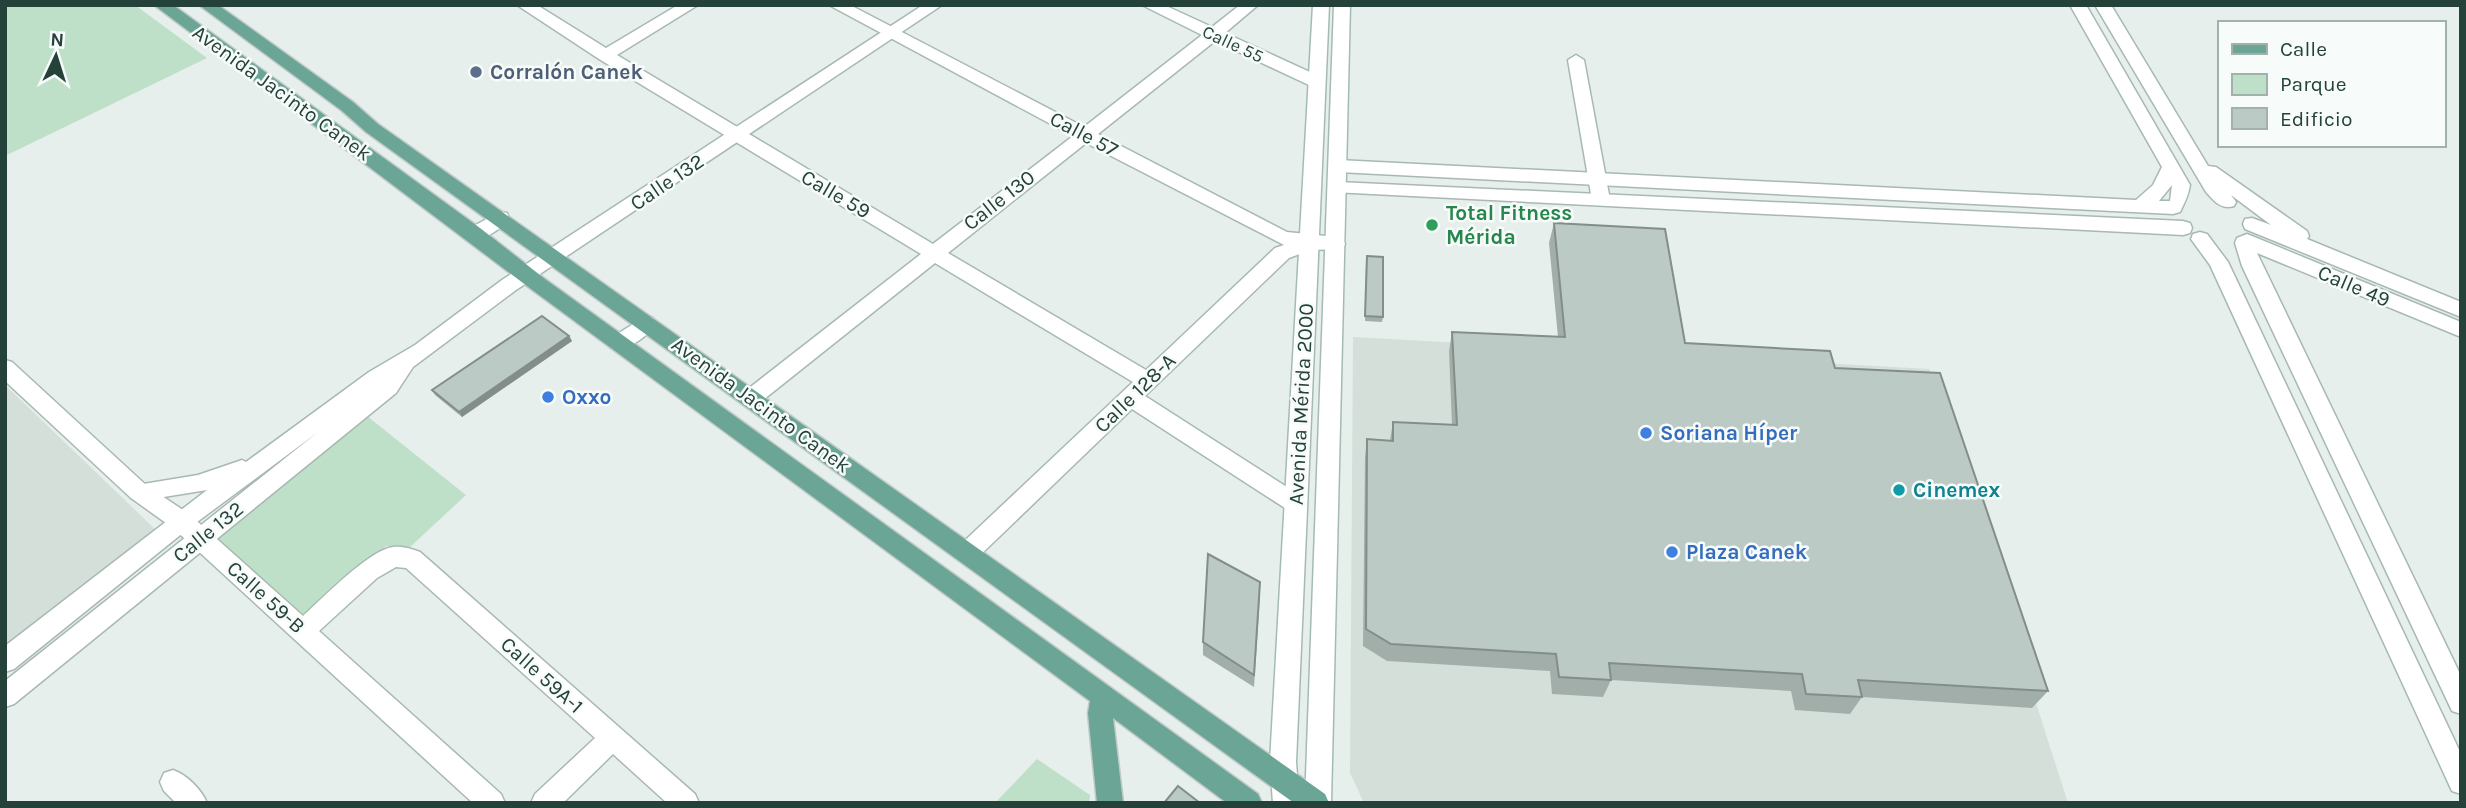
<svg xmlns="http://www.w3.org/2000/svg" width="2466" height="808" font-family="Karla,sans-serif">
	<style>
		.built { fill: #d4dfda }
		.green { fill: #bfe0c8 }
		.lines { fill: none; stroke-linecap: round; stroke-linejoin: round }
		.minor-casing { stroke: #a8b8b2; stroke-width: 3 }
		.tertiary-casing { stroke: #a8b8b2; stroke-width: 3 }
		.secondary-casing { stroke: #a4bbb3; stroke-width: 3 }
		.primary-casing { stroke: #c2cac8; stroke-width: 3 }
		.minor { fill: #fff; fill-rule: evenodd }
		.tertiary { fill: #fff; fill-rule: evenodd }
		.secondary { fill: #fff; fill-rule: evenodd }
		.primary { fill: #6aa596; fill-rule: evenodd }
		.wall { fill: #a1aea9 }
		.shaded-wall { fill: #838d89 }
		.building { fill: #bbcac4; stroke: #838d89; stroke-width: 2 }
		.service-dot { fill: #5c6f8a; stroke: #f7fbf9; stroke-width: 2.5 }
		.leisure-dot { fill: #2e9e5b; stroke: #f7fbf9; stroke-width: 2.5 }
		.shop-dot { fill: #3f7fe0; stroke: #f7fbf9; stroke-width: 2.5 }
		.culture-dot { fill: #0f9aa8; stroke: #f7fbf9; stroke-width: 2.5 }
		.labels { text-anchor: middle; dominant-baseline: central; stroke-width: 5; stroke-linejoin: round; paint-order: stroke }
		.far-street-label { font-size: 18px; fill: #24423a; stroke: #f7fbf9 }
		.service-label { font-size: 21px; font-weight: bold; fill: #4e5e75; stroke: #f7fbf9; text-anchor: start }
		.street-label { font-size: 21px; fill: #24423a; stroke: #f7fbf9 }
		.leisure-label { font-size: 21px; font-weight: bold; fill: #27864d; stroke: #f7fbf9; text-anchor: start }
		.shop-label { font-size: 21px; font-weight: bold; fill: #366cbe; stroke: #f7fbf9; text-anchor: start }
		.culture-label { font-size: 21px; font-weight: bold; fill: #0d838f; stroke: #f7fbf9; text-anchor: start }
	</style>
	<rect width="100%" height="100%" fill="#e6efeb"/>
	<g class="built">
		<polygon points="1353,337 1929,369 2068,803 1364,803 1350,773"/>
		<polygon points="5,385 158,532 5,655"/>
	</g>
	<g class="green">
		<polygon points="12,5 135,5 207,58 5,156 5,8"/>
		<polygon points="367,416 466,495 409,548 386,546 302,621 215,540"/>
		<polygon points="1037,759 1090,795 1089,803 995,803"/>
	</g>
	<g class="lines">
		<g class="minor-casing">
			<g id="minor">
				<path d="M517,5H537L606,48L678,5H698L617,55L933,244L1073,136L829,5H850L1084,127L1202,35L1142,5H1164L1212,27L1240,5H1258L1225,33L1323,78L1325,82L1323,86H1311L1215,41L1098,134L1287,232L1336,237L1343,239L1345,244L1343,249L1310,250L1289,258L1145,396L1304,498L1307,504L1304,510L1296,513L1288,510L1132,409L975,560L967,563L959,560L956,553L959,546L1133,382L935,263L758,404L751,406L744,404L741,398L744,392L921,254L599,59ZM1086,143L1284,245L1275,248L1146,370L948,253Z"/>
				<polygon points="1576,55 1584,60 1610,200 1608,204 1594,204 1592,200 1568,60"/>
				<path d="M5,360L12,362L147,486L189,514L303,616C322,599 369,550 393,547C402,546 412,549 420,552L695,794L699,803H667L613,754L563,803H531L535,794L595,738L406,568L396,567L377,578L319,631L501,794L505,803H473L173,528L131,498L5,381Z"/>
				<path d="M173,770C187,775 201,789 207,803H176L164,791L160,782L164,773Z"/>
			</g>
		</g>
		<g class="tertiary-casing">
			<g id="tertiary">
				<polygon points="923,5 942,5 516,290 413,367 396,393 14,704 5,707 5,681 318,432 189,528 14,669 5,672 5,646 207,490 139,501 131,498 128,492 131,486 198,475 242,460 246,462 369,372 415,345 502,280"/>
				<path d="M2070,5H2086L2190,185C2188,197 2184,204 2180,212L2173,214L1338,172L1329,166L1338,160L2136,200L2153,185L2162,167ZM2172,185L2170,201H2159Z"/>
				<path d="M2095,5H2111L2208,166L2216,167L2307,231L2309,236L2307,239L2461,302V317L2245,229L2243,224L2245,219L2252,218L2271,225L2231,195L2236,202L2234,206C2221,210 2214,201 2206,192Z"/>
				<polygon points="1338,182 2183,221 2190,223 2192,228 2190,233 2183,235 1332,192 1329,188 1332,184"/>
				<polygon points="2200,232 2207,234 2228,262 2461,754 2461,794 2452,791 2210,265 2191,239 2193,234"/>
				<polygon points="2247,234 2461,322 2461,337 2257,253 2461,676 2461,714 2452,711 2242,266 2235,243 2237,238"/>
			</g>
		</g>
		<g class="secondary-casing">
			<g id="secondary">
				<polygon points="1313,5 1329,5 1296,762 1299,803 1273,803 1270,762"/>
				<polygon points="1334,5 1350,5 1331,803 1305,803"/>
				<path d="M500,212L507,213L509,218C502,229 482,242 468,239L466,234L468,229Z"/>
				<path d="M646,316L653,318L656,323C649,336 625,353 611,348L608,343L611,338Z"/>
			</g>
		</g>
		<g class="primary-casing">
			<g id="primary">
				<polygon points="154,5 173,5 480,228 545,279 1258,794 1262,803 1227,803 1113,718 1123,803 1097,803 1088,713 1090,701 531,289"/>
				<polygon points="199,5 218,5 353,102 378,124 1325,794 1329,803 1294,803 366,132 341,110"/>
			</g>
		</g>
		<use href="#minor" class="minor"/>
		<use href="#tertiary" class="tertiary"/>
		<use href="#secondary" class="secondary"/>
		<use href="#primary" class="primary"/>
	</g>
	<g class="wall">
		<polygon points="1554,223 1685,343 1835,368 2048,691 2032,708 1862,697 1850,714 1795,710 1791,691 1611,680 1603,697 1552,694 1550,671 1387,661 1363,646 1365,458 1367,439 1390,440 1393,422 1452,425 1449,351 1452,332 1558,337 1549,243"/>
		<polygon points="1366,262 1383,317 1382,322 1365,321"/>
		<polygon points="569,336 572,341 462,417 435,395 432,390"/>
		<polygon points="1260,596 1254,687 1203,655 1203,642"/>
	</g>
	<polygon class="shaded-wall" points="569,336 572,341 462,417 459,412"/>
	<g class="building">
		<polygon points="1554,223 1665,229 1685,343 1830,351 1835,368 1940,373 2048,691 1858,680 1862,697 1806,694 1802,674 1609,663 1611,680 1559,677 1556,654 1391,644 1366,629 1367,439 1393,441 1393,422 1457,425 1452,332 1565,337"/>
		<polygon points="1367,256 1383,257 1383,317 1365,316"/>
		<polygon points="542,316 569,336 459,412 432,390"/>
		<polygon points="1208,554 1260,582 1254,675 1203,642"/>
		<polygon points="1178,786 1200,803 1164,803"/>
	</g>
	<circle class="service-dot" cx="476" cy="72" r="7"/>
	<circle class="leisure-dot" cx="1432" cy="225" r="7"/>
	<g class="shop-dot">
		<circle cx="548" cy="397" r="7"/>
		<circle cx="1646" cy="433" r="7"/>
		<circle cx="1672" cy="552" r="7"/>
	</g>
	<circle class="culture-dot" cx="1899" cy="490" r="7"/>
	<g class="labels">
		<g class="far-street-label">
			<text transform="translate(1233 44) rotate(25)">Calle 55</text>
		</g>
		<g class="service-label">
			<text x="490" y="72">Corralón Canek</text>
		</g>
		<g class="street-label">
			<text transform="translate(282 93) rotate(36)">Avenida Jacinto Canek</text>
			<text transform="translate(1084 134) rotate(28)">Calle 57</text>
			<text transform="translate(667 182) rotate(-34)">Calle 132</text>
			<text transform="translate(836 194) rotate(30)">Calle 59</text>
			<text transform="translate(999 200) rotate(-38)">Calle 130</text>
			<text transform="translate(2354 286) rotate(23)">Calle 49</text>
			<text transform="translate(1135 393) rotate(-44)">Calle 128-A</text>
			<text transform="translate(1301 404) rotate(-87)">Avenida Mérida 2000</text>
			<text transform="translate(761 405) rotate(36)">Avenida Jacinto Canek</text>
			<text transform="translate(208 532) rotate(-39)">Calle 132</text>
			<text transform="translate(266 597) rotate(42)">Calle 59-B</text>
			<text transform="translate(542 675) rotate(42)">Calle 59A-1</text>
		</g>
		<g class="leisure-label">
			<text x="1446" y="213">Total Fitness<tspan x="1446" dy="24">Mérida</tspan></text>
		</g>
		<g class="shop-label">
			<text x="562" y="397">Oxxo</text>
			<text x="1660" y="433">Soriana Híper</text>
			<text x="1686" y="552">Plaza Canek</text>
		</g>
		<g class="culture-label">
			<text x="1913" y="490">Cinemex</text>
		</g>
	</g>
	<rect width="2466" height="808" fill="none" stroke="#24423a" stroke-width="14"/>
	<rect x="2218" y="21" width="228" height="126" fill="#f7fbf9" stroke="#a3b1ad" stroke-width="2"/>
	<rect x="2232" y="44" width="35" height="10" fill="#6aa596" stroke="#a3b1ad" stroke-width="2"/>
	<text x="2280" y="56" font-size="21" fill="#24423a">Calle</text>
	<rect x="2232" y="74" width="35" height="21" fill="#bfe0c8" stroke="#a3b1ad" stroke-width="2"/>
	<text x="2280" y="91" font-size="21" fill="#24423a">Parque</text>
	<rect x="2232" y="108" width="35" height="21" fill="#bbcac4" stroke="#a3b1ad" stroke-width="2"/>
	<text x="2280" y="126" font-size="21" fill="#24423a">Edificio</text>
	<g transform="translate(56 56) rotate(4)" stroke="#f7fbf9" stroke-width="5" paint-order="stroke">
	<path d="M0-5L12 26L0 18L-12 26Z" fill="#24423a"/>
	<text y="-10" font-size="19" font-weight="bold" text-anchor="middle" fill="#24423a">N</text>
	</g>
</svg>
